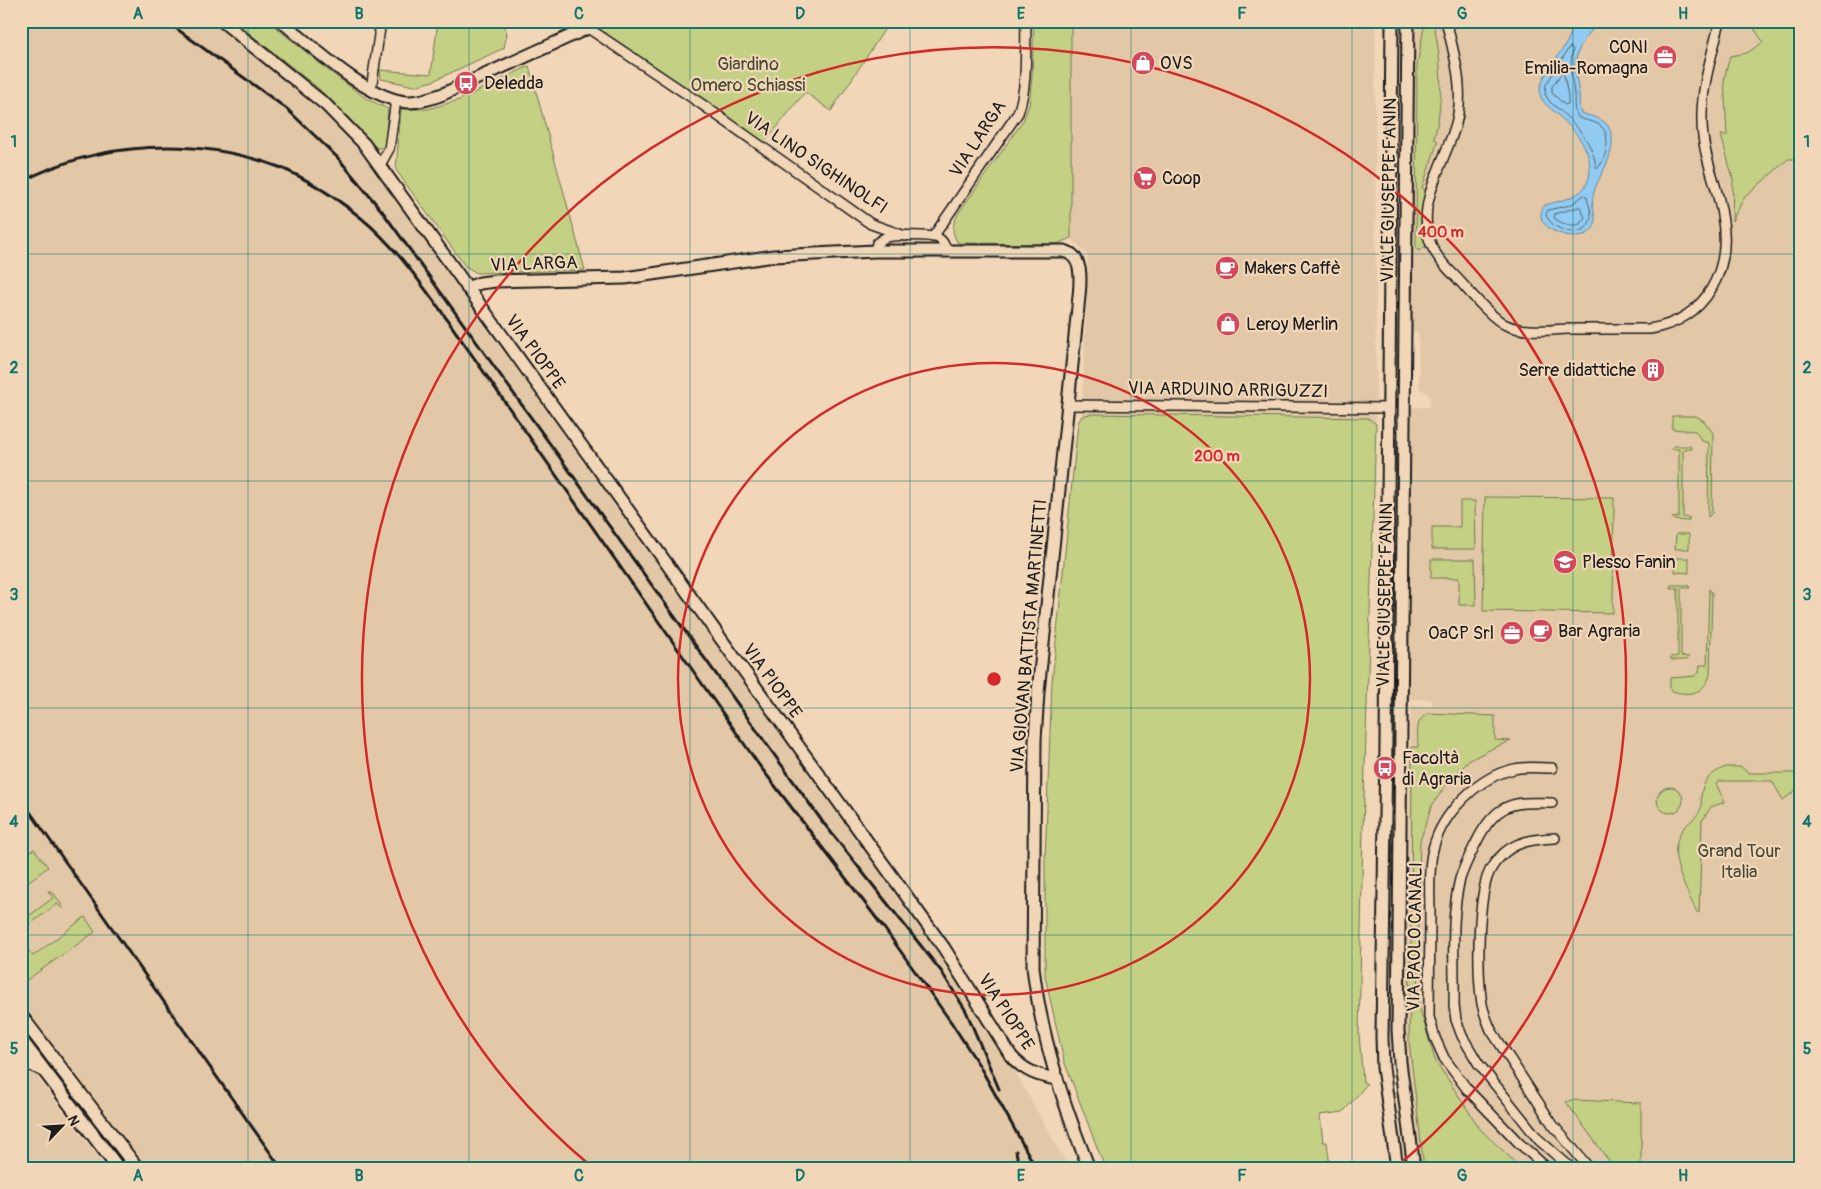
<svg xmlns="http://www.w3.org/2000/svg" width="1821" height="1189" font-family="Pangolin,sans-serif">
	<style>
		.built { fill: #e2c8a7 }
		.green { fill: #c4d185; stroke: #707650 }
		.water { fill: #92cbf1; stroke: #63859c }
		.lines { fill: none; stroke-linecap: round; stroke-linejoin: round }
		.shore { stroke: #4b6271; stroke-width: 1 }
		.street-casing { stroke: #1c1c1c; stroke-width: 12 }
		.secondary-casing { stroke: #1c1c1c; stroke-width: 15 }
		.primary-casing { stroke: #1c1c1c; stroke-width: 16 }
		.street { stroke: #f1d6b8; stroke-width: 9 }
		.secondary { stroke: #f1d6b8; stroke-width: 11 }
		.primary { stroke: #f1d6b8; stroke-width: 12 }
		.rail { stroke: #1c1c1c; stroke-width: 3 }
		.grid { fill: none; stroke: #0f766e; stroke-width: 1; stroke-opacity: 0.55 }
		.ring { fill: none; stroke: #d62828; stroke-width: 2.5 }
		.labels { text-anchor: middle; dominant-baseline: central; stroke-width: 4.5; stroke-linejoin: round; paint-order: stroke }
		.poi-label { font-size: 18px; fill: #1c1c1c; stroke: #f1d6b8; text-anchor: start }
		.park-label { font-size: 18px; fill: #464936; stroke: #f1d6b8 }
		.street-label { font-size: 18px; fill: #1c1c1c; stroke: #f1d6b8 }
		.centre { fill: #d62828; stroke: #f1d6b8; stroke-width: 2.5 }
		.ring-label { font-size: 15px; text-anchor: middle; font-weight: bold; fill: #d62828; stroke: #f1d6b8; stroke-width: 4.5; stroke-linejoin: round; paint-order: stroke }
		.neatline { fill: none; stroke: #0f766e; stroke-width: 2 }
		.grid-label { font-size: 16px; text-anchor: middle; font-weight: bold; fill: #0f766e }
	</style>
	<rect width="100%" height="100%" fill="#f1d6b8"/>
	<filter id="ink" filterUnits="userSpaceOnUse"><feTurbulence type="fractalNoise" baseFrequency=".02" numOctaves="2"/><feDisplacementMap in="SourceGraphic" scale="10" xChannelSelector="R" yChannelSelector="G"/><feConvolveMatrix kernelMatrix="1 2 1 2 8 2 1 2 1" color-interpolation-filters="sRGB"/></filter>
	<g filter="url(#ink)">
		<g class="built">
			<polygon points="21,21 212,21 306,96 344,134 376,171 571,444 956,973 981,1011 1069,1168 145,1168 21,1005"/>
			<polygon points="1071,21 1375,21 1376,424 1368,418 1090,414 1082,416 1088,256 1071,238"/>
			<polygon points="1409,21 1756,21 1755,28 1763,42 1747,53 1724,79 1727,135 1721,136 1733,179 1732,219 1744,198 1788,159 1800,159 1800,1168 1420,1168 1405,1036 1411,706 1431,706 1432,699 1402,699 1404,408 1430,407 1430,396 1419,387 1418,332 1401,331"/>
			<polygon points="21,1056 106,1168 21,1168"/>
		</g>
		<g class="green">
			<polygon points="234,21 268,21 329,71 367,99 388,109 385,146 382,148 377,148 318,88"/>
			<polygon points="438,21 503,21 507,34 504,48 433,81 414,86 381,79 380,70 431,74"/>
			<polygon points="600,21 890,21 831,111 805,92 759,150 595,27"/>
			<path d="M1034,21H1071V238L1057,244L958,243C951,232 952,226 958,214L1023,121L1029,105L1032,77Z"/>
			<path d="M1425,21H1433C1442,60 1444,101 1434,139L1438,141L1422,188L1427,191C1421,213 1420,224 1426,246L1419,251L1416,249L1417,66Z"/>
			<polygon points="1756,21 1800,21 1800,159 1788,159 1744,198 1732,221 1733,179 1721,135 1727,135 1724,79 1730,56 1747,53 1763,42 1754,28"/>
			<polygon points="529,66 585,270 477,273 465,266 396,170 401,109 428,109 459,100"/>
			<polygon points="1090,414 1368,418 1376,424 1363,828 1359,1034 1363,1082 1367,1084 1343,1112 1320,1115 1323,1142 1327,1142 1330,1168 1105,1168 1064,1061 1045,976 1045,860 1052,682 1078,423 1082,416"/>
			<polygon points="1672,416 1696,416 1704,421 1713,433 1712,513 1708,517 1709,443 1702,441 1695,431 1672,429"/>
			<polygon points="1673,446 1690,446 1692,449 1683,449 1683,517 1690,518 1688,521 1674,520 1672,518 1679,517 1679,449 1671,449"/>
			<polygon points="1485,497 1614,498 1613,613 1483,611"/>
			<polygon points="1460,501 1475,501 1476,549 1432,549 1432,527 1460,527"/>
			<polygon points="1676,534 1689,534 1689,549 1675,549"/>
			<polygon points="1676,558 1689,558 1689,573 1675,572"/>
			<polygon points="1431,559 1475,559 1476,605 1459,605 1459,578 1431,578"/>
			<polygon points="1671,585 1688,585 1690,588 1681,588 1681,656 1689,657 1687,660 1672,660 1670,657 1678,656 1678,588 1670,588"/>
			<path d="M1709,589L1712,593L1710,675C1704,694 1688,697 1670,690V678L1695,676L1699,672L1700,665H1707Z"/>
			<path d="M1429,713L1495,716V740L1511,741L1493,748L1470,760L1449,781L1432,805L1420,841L1417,955L1411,954L1412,747H1418C1418,733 1414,720 1429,713Z"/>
			<path d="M1726,767H1741L1749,773H1796L1799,784L1796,790L1783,800L1772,781H1720L1716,784L1725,802L1711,807L1702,821L1699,913L1696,911C1686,887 1666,857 1681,832C1686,823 1698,818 1701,808C1702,805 1701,800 1701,797C1702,780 1711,773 1726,767Z"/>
			<circle cx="1670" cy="800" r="13"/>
			<polygon points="34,849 48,867 21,887 21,858"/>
			<polygon points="48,891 52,891 63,907 63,909 57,904 21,931 21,922 53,898"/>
			<polygon points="85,917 95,932 21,984 21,955 28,950 33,956"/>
			<polygon points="1410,960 1419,961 1418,1002 1435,1060 1481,1130 1521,1168 1424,1168 1409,1041"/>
			<polygon points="1571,1100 1641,1103 1641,1168 1614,1168 1566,1102"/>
		</g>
		<path class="water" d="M1572,21H1599C1587,36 1574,50 1575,70C1576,78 1578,86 1579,94C1580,101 1578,107 1581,113C1592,117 1606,118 1610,130C1619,154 1597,175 1593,196C1590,210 1603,226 1586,234C1569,242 1528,226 1545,205C1566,199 1590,197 1590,168C1590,146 1572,128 1557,114C1550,108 1542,103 1540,94C1538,77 1561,55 1568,40C1571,34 1572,27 1572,21Z"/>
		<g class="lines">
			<g class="shore">
				<path d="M1570,47L1573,49C1569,69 1572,75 1574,94C1575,104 1572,109 1579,118C1586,121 1595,121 1601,126C1612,136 1606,159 1598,168L1596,167C1593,139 1569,118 1549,101L1545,94L1546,85Z"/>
				<polygon points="1562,73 1564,75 1568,96 1568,104 1565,105 1552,93 1552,87"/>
				<path d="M1585,195L1587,197C1588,204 1593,214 1590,221C1583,241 1550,230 1546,214L1548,210L1570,205Z"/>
				<path d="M1580,207L1585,217L1580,224C1572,227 1561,224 1554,218L1555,214Z"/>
			</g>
			<g class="street-casing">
				<g id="street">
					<polyline points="582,21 588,28 700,103 871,224 905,236"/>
					<path d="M1446,21C1455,57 1467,97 1453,133C1445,156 1430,185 1427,208C1423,240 1435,257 1457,278C1469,291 1491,318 1506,325C1524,333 1548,330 1567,329C1594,329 1622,329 1650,329C1708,319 1732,269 1722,215C1717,183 1702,154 1702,122C1701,87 1712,55 1720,21"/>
					<polyline points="371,90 381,21"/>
					<polyline points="380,165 389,149 396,100"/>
					<path d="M933,237L1018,113C1028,84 1025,52 1026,21"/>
					<path d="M875,251L877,243C880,241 883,238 887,237C895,235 931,235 938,238C943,241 945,245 946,250"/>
					<polyline points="1067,405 1388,408"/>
					<path d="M1552,803C1538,803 1520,801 1507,807C1493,813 1484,827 1477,841C1471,853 1464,866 1460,879C1450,918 1455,965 1454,1005L1456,1020L1462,1036L1478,1063L1539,1140L1571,1168"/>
					<path d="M1555,838C1534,839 1514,841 1499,858C1492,865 1487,875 1485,885C1478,916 1477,973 1482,1004C1484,1013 1487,1021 1491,1030L1553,1125L1589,1168"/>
					<polyline points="21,1061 43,1072"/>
					<path d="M1547,1168L1519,1143L1467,1089L1444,1058L1435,1038L1429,1017C1429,982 1430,948 1430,914C1430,893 1428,869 1433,849C1442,813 1478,777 1514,769C1527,766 1539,768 1552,768"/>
				</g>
			</g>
			<g class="secondary-casing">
				<g id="secondary">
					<path d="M222,21L326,105L364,144L944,948L1011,1056C1024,1071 1038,1076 1057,1079"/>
					<path d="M281,21C312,46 369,101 409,102C421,102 432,98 443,94L588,28"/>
					<polyline points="1392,21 1386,743 1382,1036 1383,1068 1397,1168"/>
					<polyline points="1408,21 1398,1030 1400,1062 1414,1168"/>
					<path d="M467,288L480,283L496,281L625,278L774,256L875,251H1063C1087,255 1079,290 1078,307L1038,692L1035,740L1033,967C1041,1037 1063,1103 1089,1168"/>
				</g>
			</g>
			<g class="primary-casing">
				<g id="primary">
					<polyline points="21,1016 137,1168"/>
					<polyline points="21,1040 118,1168"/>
				</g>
			</g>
			<use href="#street" class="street"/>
			<use href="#secondary" class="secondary"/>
			<use href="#primary" class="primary"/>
			<g class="rail">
				<polyline points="166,21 287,109 338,158 382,211 822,821 941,971 966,1011 999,1089"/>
				<path d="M21,182C99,141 197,136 279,167C308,179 335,197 360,217C391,242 415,275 439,308L759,765L884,928L951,1022L979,1065L1036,1168"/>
				<polyline points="21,799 281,1168"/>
				<polyline points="1016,1151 1019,1168"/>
			</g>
		</g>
	</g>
	<path class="grid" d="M248,21V1168M469,21V1168M690,21V1168M910,21V1168M1131,21V1168M1352,21V1168M1573,21V1168M21,254H1800M21,481H1800M21,708H1800M21,935H1800"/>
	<g class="ring">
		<circle cx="994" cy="679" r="316"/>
		<path d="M592 1167A632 632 0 1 1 1396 1167"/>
	</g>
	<defs>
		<g id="office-disc" transform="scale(1.25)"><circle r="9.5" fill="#d1495b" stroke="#f1d6b8"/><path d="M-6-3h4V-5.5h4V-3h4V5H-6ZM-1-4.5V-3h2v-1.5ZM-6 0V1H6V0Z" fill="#fff"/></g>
		<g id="shop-disc" transform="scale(1.25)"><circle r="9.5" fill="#d1495b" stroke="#f1d6b8"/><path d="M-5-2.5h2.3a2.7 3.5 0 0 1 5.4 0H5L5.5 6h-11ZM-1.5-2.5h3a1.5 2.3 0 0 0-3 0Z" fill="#fff"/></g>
		<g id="bus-disc" transform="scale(1.25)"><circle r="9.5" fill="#d1495b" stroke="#f1d6b8"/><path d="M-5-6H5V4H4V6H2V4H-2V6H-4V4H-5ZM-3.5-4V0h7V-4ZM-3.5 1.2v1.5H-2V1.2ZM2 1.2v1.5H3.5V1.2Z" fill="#fff"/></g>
		<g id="supermarket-disc" transform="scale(1.25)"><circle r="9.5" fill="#d1495b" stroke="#f1d6b8"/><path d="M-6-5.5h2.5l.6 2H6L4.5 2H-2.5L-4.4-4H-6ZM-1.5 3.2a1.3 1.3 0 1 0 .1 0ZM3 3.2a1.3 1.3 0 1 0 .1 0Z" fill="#fff"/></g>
		<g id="cafe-disc" transform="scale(1.25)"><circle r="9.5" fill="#d1495b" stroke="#f1d6b8"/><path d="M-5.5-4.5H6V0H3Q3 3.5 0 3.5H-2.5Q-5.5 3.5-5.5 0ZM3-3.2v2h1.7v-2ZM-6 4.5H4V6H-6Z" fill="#fff"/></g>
		<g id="building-disc" transform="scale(1.25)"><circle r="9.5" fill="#d1495b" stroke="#f1d6b8"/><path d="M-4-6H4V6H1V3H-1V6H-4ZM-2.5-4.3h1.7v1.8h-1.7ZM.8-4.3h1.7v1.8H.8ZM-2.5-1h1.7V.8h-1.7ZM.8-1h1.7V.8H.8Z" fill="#fff"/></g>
		<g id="university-disc" transform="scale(1.25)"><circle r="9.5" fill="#d1495b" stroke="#f1d6b8"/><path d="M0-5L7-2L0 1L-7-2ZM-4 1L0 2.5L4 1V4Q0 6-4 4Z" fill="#fff"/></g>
	</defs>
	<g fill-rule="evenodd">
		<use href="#office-disc" x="1665" y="57"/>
		<use href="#shop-disc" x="1143" y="63"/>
		<use href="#bus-disc" x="466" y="83"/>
		<use href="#supermarket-disc" x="1145" y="178"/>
		<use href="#cafe-disc" x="1227" y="268"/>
		<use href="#shop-disc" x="1228" y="324"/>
		<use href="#building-disc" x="1653" y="370"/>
		<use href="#university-disc" x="1565" y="562"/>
		<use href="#cafe-disc" x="1541" y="631"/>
		<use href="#office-disc" x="1512" y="633"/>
		<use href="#bus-disc" x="1385" y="768"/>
	</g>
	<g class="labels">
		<g class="poi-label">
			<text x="1648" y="47" text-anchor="end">CONI<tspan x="1648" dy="21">Emilia-Romagna</tspan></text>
			<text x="1160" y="63">OVS</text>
			<text x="484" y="83">Deledda</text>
			<text x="1162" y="178">Coop</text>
			<text x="1244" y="268">Makers Caffè</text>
			<text x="1246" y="324">Leroy Merlin</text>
			<text x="1636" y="370" text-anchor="end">Serre didattiche</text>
			<text x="1582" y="562">Plesso Fanin</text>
			<text x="1558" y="631">Bar Agraria</text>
			<text x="1494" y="633" text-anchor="end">OaCP Srl</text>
			<text x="1402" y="758">Facoltà<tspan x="1402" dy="21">di Agraria</tspan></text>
		</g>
		<g class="park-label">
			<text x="748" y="64">Giardino<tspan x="748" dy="21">Omero Schiassi</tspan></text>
			<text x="1739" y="851">Grand Tour<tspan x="1739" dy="21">Italia</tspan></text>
		</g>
		<g class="street-label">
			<text transform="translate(978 139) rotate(-57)">VIA LARGA</text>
			<text transform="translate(816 163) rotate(34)">VIA LINO SIGHINOLFI</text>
			<text transform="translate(1389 190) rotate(-89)">VIALE GIUSEPPE FANIN</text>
			<text transform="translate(534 264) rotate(-2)">VIA LARGA</text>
			<text transform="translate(535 352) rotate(54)">VIA PIOPPE</text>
			<text transform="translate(1228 390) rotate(1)">VIA ARDUINO ARRIGUZZI</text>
			<text transform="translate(1385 595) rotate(-89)">VIALE GIUSEPPE FANIN</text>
			<text transform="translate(1029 636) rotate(-85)">VIA GIOVAN BATTISTA MARTINETTI</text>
			<text transform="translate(772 681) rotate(54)">VIA PIOPPE</text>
			<text transform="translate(1415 937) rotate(-89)">VIA PAOLO CANALI</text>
			<text transform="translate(1006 1012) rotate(57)">VIA PIOPPE</text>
		</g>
	</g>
	<circle cx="994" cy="679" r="8" class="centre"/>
	<g class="ring-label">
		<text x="1441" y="237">400 m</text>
		<text x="1217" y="461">200 m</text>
	</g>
	<rect width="1821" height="1189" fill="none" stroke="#f1d6b8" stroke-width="55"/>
	<g transform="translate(62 1126) rotate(65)" stroke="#f1d6b8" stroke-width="4" paint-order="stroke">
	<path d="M0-4L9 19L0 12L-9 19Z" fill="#1c1c1c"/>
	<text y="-8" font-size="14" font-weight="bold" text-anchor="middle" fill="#1c1c1c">N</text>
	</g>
	<rect x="28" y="28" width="1766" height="1134" class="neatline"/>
	<g class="grid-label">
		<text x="138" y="19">A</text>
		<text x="359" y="19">B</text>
		<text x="579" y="19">C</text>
		<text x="800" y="19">D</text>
		<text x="1021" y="19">E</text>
		<text x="1242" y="19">F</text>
		<text x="1462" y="19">G</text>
		<text x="1683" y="19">H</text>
		<text x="14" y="147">1</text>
		<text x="1807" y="147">1</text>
		<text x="14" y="373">2</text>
		<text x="1807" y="373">2</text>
		<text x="14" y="600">3</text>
		<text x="1807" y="600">3</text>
		<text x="14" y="827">4</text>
		<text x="1807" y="827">4</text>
		<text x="14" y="1054">5</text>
		<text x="1807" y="1054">5</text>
		<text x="138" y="1181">A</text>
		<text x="359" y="1181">B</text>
		<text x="579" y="1181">C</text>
		<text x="800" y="1181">D</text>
		<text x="1021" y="1181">E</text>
		<text x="1242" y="1181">F</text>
		<text x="1462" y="1181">G</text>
		<text x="1683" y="1181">H</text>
	</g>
</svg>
